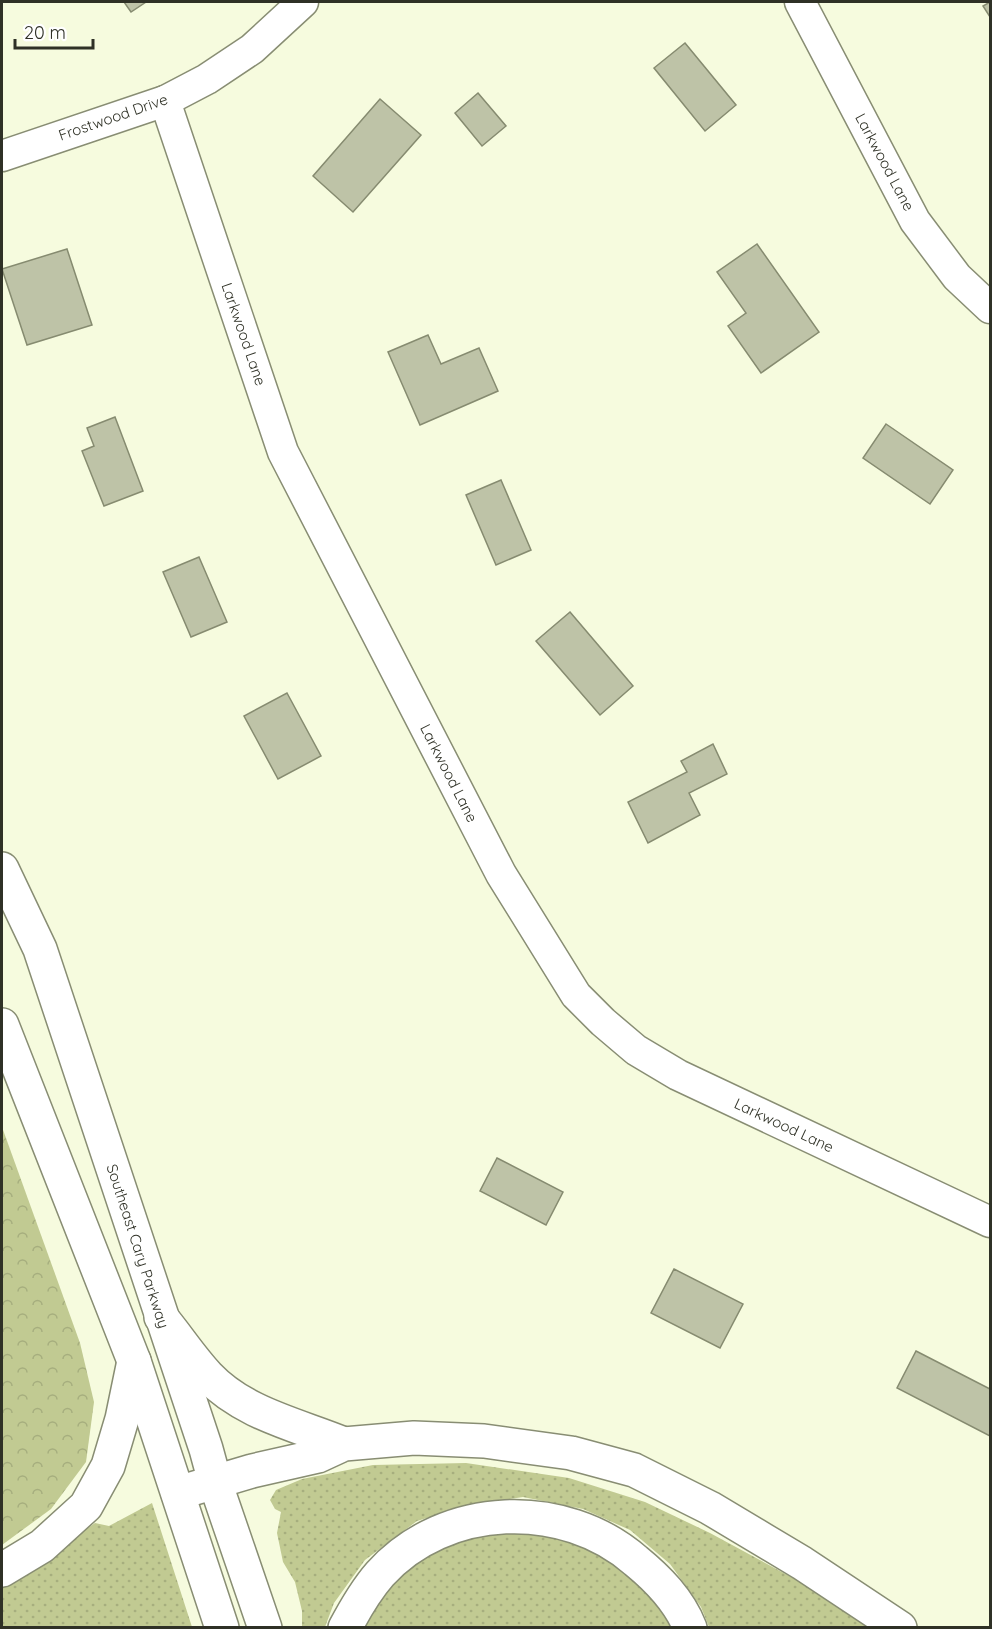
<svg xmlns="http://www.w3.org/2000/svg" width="992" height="1629" font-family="Quicksand,sans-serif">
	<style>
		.grass { fill: url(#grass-dots) }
		.forest { fill: url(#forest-crowns) }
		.building { fill: #bec3a7; stroke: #868b70; stroke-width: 1.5 }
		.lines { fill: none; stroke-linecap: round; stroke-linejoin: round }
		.street-casing { stroke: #888d73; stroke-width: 33 }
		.primary-casing { stroke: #888d73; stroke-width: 36 }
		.highway-casing { stroke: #888d73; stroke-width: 36 }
		.street { stroke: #fff; stroke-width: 30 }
		.primary { stroke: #fff; stroke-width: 33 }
		.highway { stroke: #fff; stroke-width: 33 }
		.labels { text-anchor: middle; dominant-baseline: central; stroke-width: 4.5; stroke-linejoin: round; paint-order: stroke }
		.street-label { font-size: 15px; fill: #2f3126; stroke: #fff }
	</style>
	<defs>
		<pattern id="grass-dots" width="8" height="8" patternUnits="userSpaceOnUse" patternTransform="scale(1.5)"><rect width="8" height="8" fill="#c1ca92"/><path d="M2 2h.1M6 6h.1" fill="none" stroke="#a6ae7e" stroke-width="1.8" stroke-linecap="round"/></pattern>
		<pattern id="forest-crowns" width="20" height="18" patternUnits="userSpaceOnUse" patternTransform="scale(1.5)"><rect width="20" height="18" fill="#c1ca92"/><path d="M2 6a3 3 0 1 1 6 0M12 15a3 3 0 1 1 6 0" fill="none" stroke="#a6ae7e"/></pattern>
	</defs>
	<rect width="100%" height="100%" fill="#f6fbde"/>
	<g class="grass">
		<polygon points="466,1463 569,1478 645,1502 710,1533 802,1583 872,1627 709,1627 701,1607 670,1564 630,1530 583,1509 523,1497 469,1505 417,1521 365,1560 334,1603 325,1627 302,1627 302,1611 295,1582 283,1562 277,1533 281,1512 275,1509 270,1500 276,1490 302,1479 373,1465"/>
		<polygon points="152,1503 192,1627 2,1628 2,1586 46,1558 95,1523 109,1526"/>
		<polygon points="513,1528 584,1542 646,1583 676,1628 359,1628 382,1590 414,1561 446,1543"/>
	</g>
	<polygon class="forest" points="2,1127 80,1343 94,1402 86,1462 51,1509 2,1545"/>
	<g class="building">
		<polygon points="124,2 146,2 131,12"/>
		<polygon points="990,2 990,17 983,6"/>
		<polygon points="685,43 736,105 705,131 654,68"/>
		<polygon points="478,93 506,126 482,146 455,113"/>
		<polygon points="380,99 421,135 353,212 313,176"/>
		<polygon points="757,244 819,332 761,373 728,326 746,313 717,272"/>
		<polygon points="67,249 92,325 27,345 2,269"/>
		<polygon points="428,335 441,364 479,348 498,391 420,425 388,352"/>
		<polygon points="115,417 143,491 104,506 82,451 94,446 87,428"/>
		<polygon points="886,424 953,470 930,504 863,458"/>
		<polygon points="501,480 531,550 496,565 466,495"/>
		<polygon points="199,557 227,622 191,637 163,572"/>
		<polygon points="570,612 633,686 600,715 536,641"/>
		<polygon points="287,693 321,756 278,779 244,716"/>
		<polygon points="713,744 727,774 689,793 700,815 648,843 628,802 687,772 681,761"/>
		<polygon points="497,1158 563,1192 546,1225 480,1191"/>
		<polygon points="674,1269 743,1304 720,1348 651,1313"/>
		<polygon points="916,1351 990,1389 990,1436 897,1388"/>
	</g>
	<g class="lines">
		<g class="street-casing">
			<g id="street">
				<polyline points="800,2 915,221 957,277 990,308"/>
				<polyline points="165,101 283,452 501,874 576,995 603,1022 636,1050 678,1075 990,1222"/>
				<polyline points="2,156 165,101 207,79 252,49 303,2"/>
			</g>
		</g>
		<g class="primary-casing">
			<g id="primary">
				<polyline points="2,869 40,949 206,1449 215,1482 265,1628"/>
				<polyline points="2,1025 134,1361 222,1628"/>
			</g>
		</g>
		<g class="highway-casing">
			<g id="highway">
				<path d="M161,1317C177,1336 191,1358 208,1376C244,1414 298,1425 344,1444"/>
				<polyline points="178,1493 252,1471 318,1456 344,1444 414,1438 484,1441 571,1453 634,1470 710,1508 802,1563 900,1628"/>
				<polyline points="2,1570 42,1546 86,1506 108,1466 122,1419 134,1361"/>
				<path d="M345,1628C355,1609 366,1590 380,1574C445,1502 564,1498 636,1561C658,1579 679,1600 690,1628"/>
			</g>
		</g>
		<use href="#street" class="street"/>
		<use href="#primary" class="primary"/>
		<use href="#highway" class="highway"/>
	</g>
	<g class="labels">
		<g class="street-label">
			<text transform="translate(113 117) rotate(-19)">Frostwood Drive</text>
			<text transform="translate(885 162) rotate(62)">Larkwood Lane</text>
			<text transform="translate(244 334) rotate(71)">Larkwood Lane</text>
			<text transform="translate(449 773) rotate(63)">Larkwood Lane</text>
			<text transform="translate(784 1125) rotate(25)">Larkwood Lane</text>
			<text transform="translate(138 1246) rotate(72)">Southeast Cary Parkway</text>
		</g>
	</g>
	<rect width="992" height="1629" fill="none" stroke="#2f3126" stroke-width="6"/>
	<path d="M15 39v9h78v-9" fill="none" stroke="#2f3126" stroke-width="3"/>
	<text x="24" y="39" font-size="18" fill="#2f3126" stroke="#ffffff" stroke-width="4.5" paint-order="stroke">20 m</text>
</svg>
